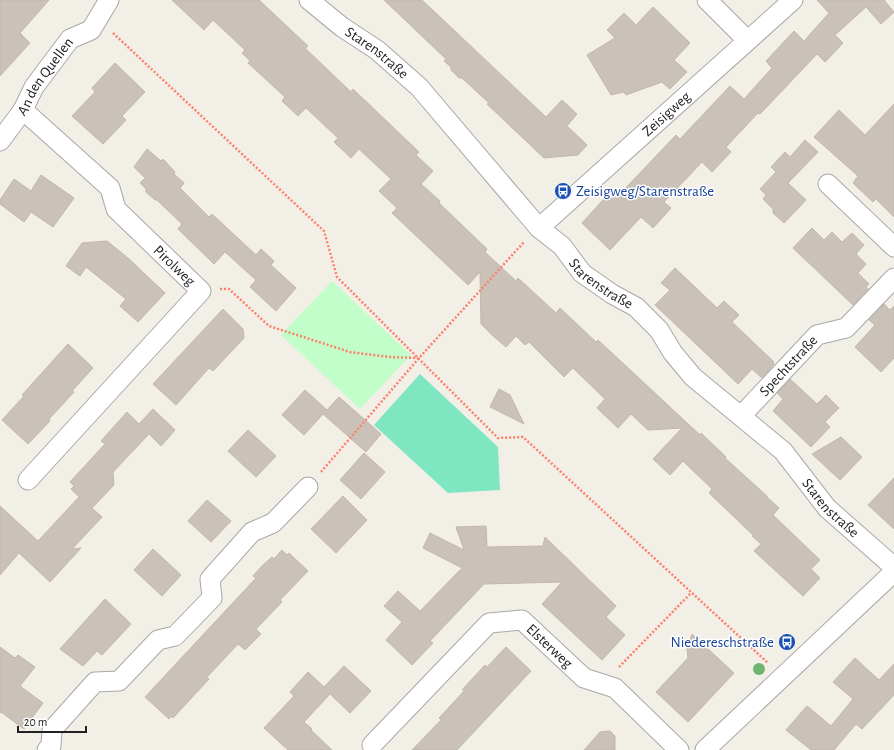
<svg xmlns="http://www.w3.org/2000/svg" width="894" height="750" font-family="'Alegreya Sans',sans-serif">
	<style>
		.park { fill: #c2fec9 }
		.pitch { fill: #7fe6c2 }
		.building { fill: #cac1b9; stroke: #c5b6a8 }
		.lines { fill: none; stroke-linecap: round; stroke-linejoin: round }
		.street-casing { stroke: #a8a8a8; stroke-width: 21 }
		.path { stroke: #ff7f6b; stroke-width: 2.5; stroke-dasharray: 2 2; stroke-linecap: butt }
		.street { stroke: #fff; stroke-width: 19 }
		.tree { fill: #6fb572 }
		.labels { text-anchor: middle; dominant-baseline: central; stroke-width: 3; stroke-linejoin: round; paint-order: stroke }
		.street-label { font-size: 15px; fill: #212121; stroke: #fff }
		.transit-label { font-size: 15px; fill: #164399; stroke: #fff; text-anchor: start }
	</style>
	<rect width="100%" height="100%" fill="#f2efe7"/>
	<polygon class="park" points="332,281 411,355 360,409 281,335"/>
	<polygon class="pitch" points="420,374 498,447 500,490 448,493 374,425"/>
	<g class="building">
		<polygon points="0,0 49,0 20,33 30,43 0,76"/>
		<polygon points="172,0 259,0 308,46 305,48 351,92 353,89 419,152 416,155 433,171 421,184 440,201 439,203 487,249 485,252 516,281 518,278 556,313 560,308 596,342 598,340 700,435 701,433 726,457 725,458 768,497 767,497 779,508 773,515 820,560 811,569 820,578 803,596 754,551 761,544 752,536 753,535 709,493 712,489 683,461 670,475 653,459 682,428 648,430 631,414 618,428 597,408 605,399 573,368 564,377 529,342 525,345 516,336 506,347 492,335 481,324 480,272 468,285 392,213 397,208 379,191 391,179 359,149 351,158 334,142 338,138 306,108 298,116 282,101 285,97 248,63 250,61 242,53 245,50 213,20 204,30"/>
		<polygon points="384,0 422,0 546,117 562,100 577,114 567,126 587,145 578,155 544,158 487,104 489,103 462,78 459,78 451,70 451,67 444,61 446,59"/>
		<polygon points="817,0 884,0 894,12 881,24 866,7 835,35 843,43 825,62 817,54 760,114 758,113 726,147 731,152 712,172 702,162 664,202 671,208 653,228 641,217 610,250 582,223 613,189 619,195 676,135 680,139 730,86 744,99 772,68 766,61 794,31 804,41 829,13"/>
		<polygon points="653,7 690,43 674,60 687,72 670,89 662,82 626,95 624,92 611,95 587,55 615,38 607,30 624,13 636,25"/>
		<polygon points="115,63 145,92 122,116 126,120 103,144 72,116 95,92 92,88"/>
		<polygon points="894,104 894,217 876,199 873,202 853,183 858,176 814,137 839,110 865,135"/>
		<polygon points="805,140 818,152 788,183 806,200 784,223 773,213 773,209 763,199 766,195 760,189 776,172 771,167 785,152 790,157"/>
		<polygon points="147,149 161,161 163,159 175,172 174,174 184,183 180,188 209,217 212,214 256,255 261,249 274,261 271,265 296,288 276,311 250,287 256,280 225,252 214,264 178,229 182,224 157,200 155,200 146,192 146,189 140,183 145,178 134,167"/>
		<polygon points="41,175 74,198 53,227 31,212 24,222 0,204 0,200 14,179 31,191"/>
		<polygon points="812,228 824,240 832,232 842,242 852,233 864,245 856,254 866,264 858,273 869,284 866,287 868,289 853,305 793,248"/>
		<polygon points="107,241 128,258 165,293 138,322 120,306 126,299 86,267 80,276 66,266 82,243"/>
		<polygon points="675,268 717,308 724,301 739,315 732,322 774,362 773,363 774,364 762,378 752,369 738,384 655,305 670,290 661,283"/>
		<polygon points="884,304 890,310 894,306 894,358 881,372 855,347 875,325 869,320"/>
		<polygon points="223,309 243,329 244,338 213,371 209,368 176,405 153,384"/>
		<polygon points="68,344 93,368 72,391 74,392 49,419 50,421 28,444 2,420 24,396 22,395"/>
		<polygon points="790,379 817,404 826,395 839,408 825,422 830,427 811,447 773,411 783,399 777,393"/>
		<polygon points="499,389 510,395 524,424 490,407"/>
		<polygon points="305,390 327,410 339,397 381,434 366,452 323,414 304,435 282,415"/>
		<polygon points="153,409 175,430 161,446 149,434 113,472 114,485 92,508 102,517 72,549 81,548 50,582 19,553 0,575 0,506 38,541 79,497 71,489 74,486 70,482 105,444 101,441 127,412 139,424"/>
		<polygon points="248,430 276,456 256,477 228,451"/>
		<polygon points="841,437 862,457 840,480 812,454"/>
		<polygon points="364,453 385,472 361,499 340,480"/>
		<polygon points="894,478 894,529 868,505"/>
		<polygon points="343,496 367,520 336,553 311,529"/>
		<polygon points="207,500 231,521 211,542 188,521"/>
		<polygon points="486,526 487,547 543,546 545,537 616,606 606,617 625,635 602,660 542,604 562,582 484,584 430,641 433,643 412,665 386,640 402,622 384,606 398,591 420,611 462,568 423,548 430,533 464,550 456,527"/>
		<polygon points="153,549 181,575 162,596 134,570"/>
		<polygon points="282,550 287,555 289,553 308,571 280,600 282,602 256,629 261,634 245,650 238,644 207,677 209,679 173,718 171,716 169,719 145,697 256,578 253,576 262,566 272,557 274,559"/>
		<polygon points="105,599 131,624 102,655 97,651 83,666 60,649"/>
		<polygon points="692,634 734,673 688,722 656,692 688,658 687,649"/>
		<polygon points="0,647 15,658 18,655 35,667 20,686 43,703 24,729 1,712 0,713"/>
		<polygon points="506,647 531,671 457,750 412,750 441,720 439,718 465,690 462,690 485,665 487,667"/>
		<polygon points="855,658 879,680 894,664 894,695 862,729 856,724 834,750 811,750 786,730 807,706 831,726 853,699 833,682"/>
		<polygon points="344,666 371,691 350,713 330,694 304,722 312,729 311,730 332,750 288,750 264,728 294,696 290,692 308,672 324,687"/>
		<polygon points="610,731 615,736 615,750 584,750 600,732"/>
	</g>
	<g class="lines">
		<g class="street-casing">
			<g id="street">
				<path id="s1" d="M309,0L342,27L377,50L419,87L539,228L562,246L582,273L612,294L636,307L659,330L673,353L693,377L783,451L827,508L894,567"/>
				<polyline points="707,0 747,40"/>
				<path id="s2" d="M23,110L110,188L116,209L201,291L28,480"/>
				<path id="s3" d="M0,141L23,110L34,87L70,39L91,30L109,0"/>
				<polyline points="828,184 894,247"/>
				<path id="s4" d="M539,228L793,0"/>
				<path id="s5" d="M741,416L817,335L846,328L894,278"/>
				<path id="s6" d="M372,745L489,623L522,620L584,678L615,688L679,750"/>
				<polyline points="47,750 51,746 52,730 95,682 119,681 158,640 175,636 212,598 210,579 252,532 273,523 308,487"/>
				<polyline points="705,750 894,572"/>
			</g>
		</g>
		<g class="path">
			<polyline points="113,33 324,231 337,277 498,438 523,437 768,663"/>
			<polyline points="220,289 229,289 269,326 350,352 389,357 418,358"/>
			<polyline points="321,472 419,358 524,242"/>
			<polyline points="619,667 691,593"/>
		</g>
		<use href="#street" class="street"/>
	</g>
	<circle class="tree" cx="759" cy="669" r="6"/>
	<defs>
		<g id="bus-disc" transform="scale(0.9)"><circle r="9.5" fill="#1a4fb4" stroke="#fff"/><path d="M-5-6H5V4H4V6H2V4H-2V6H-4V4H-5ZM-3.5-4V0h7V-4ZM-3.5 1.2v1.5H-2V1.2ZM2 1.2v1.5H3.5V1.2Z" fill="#fff"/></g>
	</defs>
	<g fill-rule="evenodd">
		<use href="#bus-disc" x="563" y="191"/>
		<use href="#bus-disc" x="787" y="642"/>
	</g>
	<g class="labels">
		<g class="street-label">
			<text stroke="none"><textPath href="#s1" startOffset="86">Starenstraße</textPath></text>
			<text stroke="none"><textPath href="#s3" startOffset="79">An den Quellen</textPath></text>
			<text stroke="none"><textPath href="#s4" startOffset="171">Zeisigweg</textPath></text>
			<text stroke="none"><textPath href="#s2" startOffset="220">Pirolweg</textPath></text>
			<text stroke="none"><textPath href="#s1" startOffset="410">Starenstraße</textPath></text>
			<text stroke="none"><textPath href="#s5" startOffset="69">Spechtstraße</textPath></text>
			<text stroke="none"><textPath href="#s1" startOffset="734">Starenstraße</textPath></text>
			<text stroke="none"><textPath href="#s6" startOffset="240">Elsterweg</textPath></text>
		</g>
		<g class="transit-label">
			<text x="576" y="191">Zeisigweg/Starenstraße</text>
			<text x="774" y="642" text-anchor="end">Niedereschstraße</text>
		</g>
	</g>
	<path d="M18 726v6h68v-6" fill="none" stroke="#212121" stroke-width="2"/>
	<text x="24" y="726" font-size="12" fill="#212121" stroke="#ffffff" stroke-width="3" paint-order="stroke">20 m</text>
</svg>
